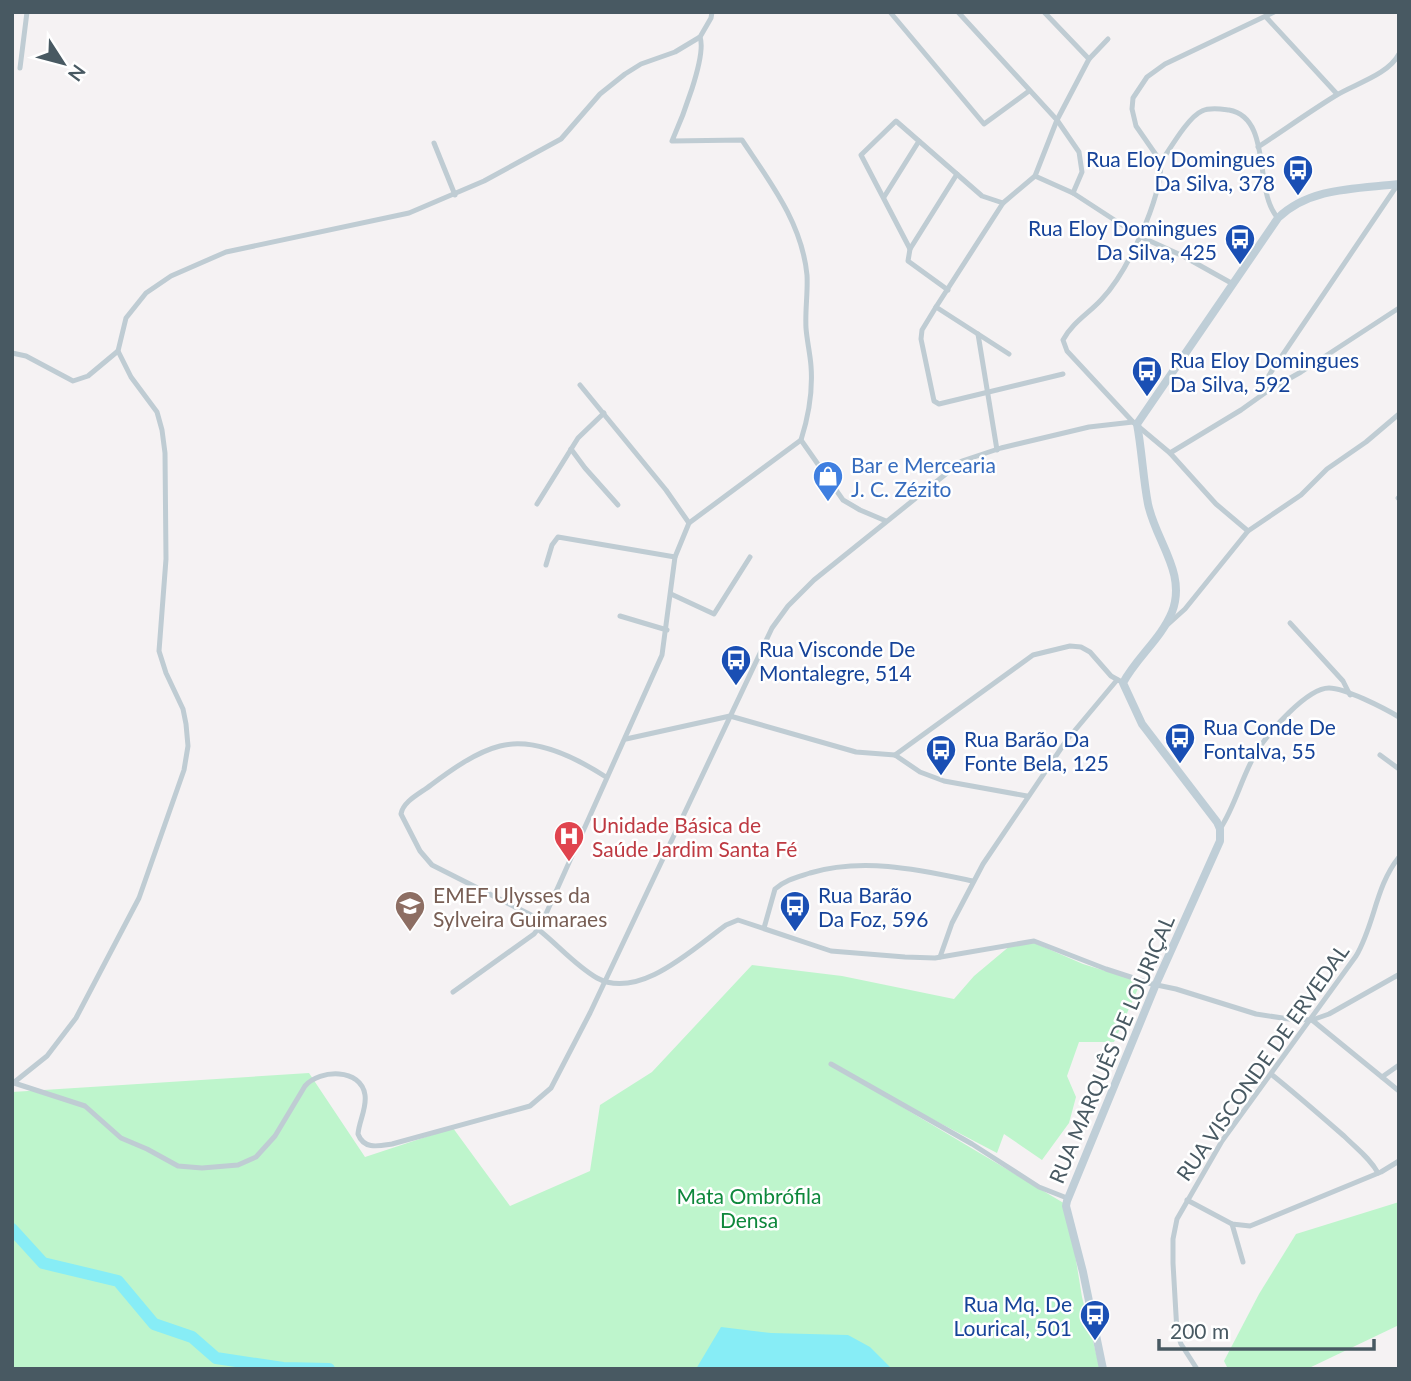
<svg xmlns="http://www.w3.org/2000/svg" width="1411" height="1381" font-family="Lato,sans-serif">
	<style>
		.green { fill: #bef5cc }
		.water { fill: #87edf6 }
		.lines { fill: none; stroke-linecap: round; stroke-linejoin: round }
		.river { stroke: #87edf6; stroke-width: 12 }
		.minor { stroke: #bfccd3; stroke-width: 5 }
		.secondary { stroke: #bfced7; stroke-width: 8 }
		.labels { text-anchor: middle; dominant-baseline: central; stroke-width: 5; stroke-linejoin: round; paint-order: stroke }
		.transit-label { font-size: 21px; fill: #164399; stroke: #fff; text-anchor: start }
		.shop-label { font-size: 21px; fill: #366cbe; stroke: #fff; text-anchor: start }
		.health-label { font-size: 21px; fill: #be3a42; stroke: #fff; text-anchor: start }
		.education-label { font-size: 21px; fill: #785e54; stroke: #fff; text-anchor: start }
		.street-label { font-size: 21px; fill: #485962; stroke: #fff }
		.park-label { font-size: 21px; fill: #0e883c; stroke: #fff }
	</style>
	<rect width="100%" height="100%" fill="#f5f2f3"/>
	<g class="green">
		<polygon points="1030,941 1083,964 1141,982 1114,1042 1079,1042 1067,1076 1076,1097 1069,1123 1042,1160 1004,1134 997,1153 850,1076 1067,1205 1082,1297 1100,1369 12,1369 12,1092 309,1073 365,1157 453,1128 510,1206 590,1171 600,1105 652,1072 752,965 842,976 954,999 974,976 1011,945"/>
		<polygon points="1399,1202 1399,1325 1307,1369 1228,1369 1224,1361 1259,1294 1296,1234"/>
	</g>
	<polygon class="water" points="721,1327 771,1333 848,1335 870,1347 892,1369 696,1369"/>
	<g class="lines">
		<polyline class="river" points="12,1229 43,1263 118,1281 154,1324 192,1337 216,1358 283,1368 329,1369"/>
		<g class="minor">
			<polyline points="890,12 984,124 1029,91"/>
			<polyline points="958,12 1057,120 1079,152 1082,172 1073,193"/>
			<polyline points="1044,12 1089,59 1108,39"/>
			<polyline points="1266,17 1337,94"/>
			<path d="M700,37C707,56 681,121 672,141L742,140C770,182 802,223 807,275C808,292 805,310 806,328C807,341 810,353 811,366C813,392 809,415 801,440L843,500L860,510L886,521"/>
			<polyline points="20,68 27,12"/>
			<polyline points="434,143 455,195"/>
			<path d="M1258,147C1284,130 1309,112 1335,96C1354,84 1388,75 1399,54"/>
			<path d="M1161,162C1161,200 1127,273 1101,300C1088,314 1073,322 1063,340L1067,351L1133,422L1170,453L1216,504L1248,531"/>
			<polyline points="1161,162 1136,126 1132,109 1133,98 1147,77 1165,64 1274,12"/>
			<path d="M1161,162C1170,149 1188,117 1202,111C1210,107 1221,109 1229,110C1273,118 1253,192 1278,218"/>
			<polyline points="1035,176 1073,193 1139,236 1183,256 1233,284"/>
			<polyline points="884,197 919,141"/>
			<polyline points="1003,203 1035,176 1057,120 1089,59"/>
			<polyline points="910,249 957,174"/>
			<polyline points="936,307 1003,203 982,196 896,121 861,155 910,249 908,261 948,290"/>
			<polyline points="978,334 997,450"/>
			<polyline points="12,353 26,356 73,381 88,376 118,351"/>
			<polyline points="1009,354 936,307 922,330 921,339 934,401 939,404 1063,374"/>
			<polyline points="580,385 666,490 689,523"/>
			<polyline points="1269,390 1267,379 1271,372 1398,184"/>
			<polyline points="571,449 585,468 618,505"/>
			<polyline points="1170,453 1241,410 1269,390 1301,372 1399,308"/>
			<polyline points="1398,498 1399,499"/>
			<polyline points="537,504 578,438 604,413"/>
			<polyline points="546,565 552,545 558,537 675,557"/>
			<polyline points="671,594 714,614 750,557"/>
			<polyline points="620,616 667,630"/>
			<polyline points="1290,623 1343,681 1350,695"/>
			<polyline points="1165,627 1185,609 1248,531 1301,495 1327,469 1366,442 1399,414"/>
			<polyline points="626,739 730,716 856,752 895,755 920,772 944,781 1027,796"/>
			<polyline points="895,755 1033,655 1070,646 1081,647 1090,652 1111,676 1120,681"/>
			<polyline points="1380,755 1399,769"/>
			<path d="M1220,829C1236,805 1242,775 1257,751C1269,732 1307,688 1329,688C1345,688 1384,708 1399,717"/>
			<path d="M543,921L432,865L420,851L401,814C403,801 421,793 431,785C451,770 476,752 500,746C535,737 578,759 606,777"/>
			<path d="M764,928L775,889C785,880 798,877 810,873C864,857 920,870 973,881"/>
			<path d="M539,930C558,945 576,966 597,978C639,1001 694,948 726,925L738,920L831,951L905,957L935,958L1034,941L1106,969L1152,984L1176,989L1256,1014L1289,1019L1312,1020L1329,1014L1398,975"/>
			<polyline points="940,957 952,923 983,864 1066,741 1117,680"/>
			<polyline points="453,992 534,934 541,925 662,655 675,557 689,523 801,440"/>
			<polyline points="1312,1020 1399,1091"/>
			<polyline points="831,1064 972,1144 1039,1187 1067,1198"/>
			<path d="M1271,1074C1296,1094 1320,1115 1344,1136C1356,1148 1370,1158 1378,1173"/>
			<polyline points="1382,1077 1399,1065"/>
			<path d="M14,1083L85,1106L121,1138L147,1149L178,1166L202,1168L238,1165L256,1157L275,1136L305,1086C320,1069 361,1068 365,1095C367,1108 359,1121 358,1134C364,1150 379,1146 392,1144L530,1106L551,1088L590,1013L772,628L788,606L814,580L962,461L1001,448L1089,427L1133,422"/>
			<polyline points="12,1084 47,1056 76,1018 139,898 184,770 188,746 186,724 183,709 166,673 159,651 166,559 165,453 162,430 157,412 131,377 118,351 126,318 146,293 171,276 226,252 409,213 484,181 561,139 600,94 625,74 641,64 675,52 700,37 711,18 712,12"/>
			<polyline points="1187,1200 1232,1224 1250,1226 1381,1172 1399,1161"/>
			<polyline points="1232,1224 1243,1262"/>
			<path d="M1197,1369L1181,1344L1177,1332L1173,1263V1239L1177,1219L1222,1141L1356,956C1375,924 1375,887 1399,857"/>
		</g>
		<path class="secondary" d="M1103,1369L1083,1272L1066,1206L1067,1201L1156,984L1220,841V829L1217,822L1142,724L1123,683C1136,658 1161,639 1172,612C1187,573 1156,542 1148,504C1143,478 1142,451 1137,424L1278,218C1310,187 1357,189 1399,184"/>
	</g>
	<defs>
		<g id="bus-pin" transform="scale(1.575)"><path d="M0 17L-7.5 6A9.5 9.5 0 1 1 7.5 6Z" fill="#1a4fb4" stroke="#fff"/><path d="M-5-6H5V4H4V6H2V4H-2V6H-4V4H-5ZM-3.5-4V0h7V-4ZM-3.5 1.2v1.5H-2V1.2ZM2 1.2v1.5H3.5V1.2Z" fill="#fff"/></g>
		<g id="shop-pin" transform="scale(1.575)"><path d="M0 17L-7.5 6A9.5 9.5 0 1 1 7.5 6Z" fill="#3f7fe0" stroke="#fff"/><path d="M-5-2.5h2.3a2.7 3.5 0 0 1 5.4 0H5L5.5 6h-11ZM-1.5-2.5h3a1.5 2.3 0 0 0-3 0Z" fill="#fff"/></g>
		<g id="hospital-pin" transform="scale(1.575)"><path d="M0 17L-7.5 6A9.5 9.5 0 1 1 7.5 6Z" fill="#e0444e" stroke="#fff"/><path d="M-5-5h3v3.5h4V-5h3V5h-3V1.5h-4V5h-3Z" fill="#fff"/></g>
		<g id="school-pin" transform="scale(1.575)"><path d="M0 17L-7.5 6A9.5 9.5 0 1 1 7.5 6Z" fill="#8d6e63" stroke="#fff"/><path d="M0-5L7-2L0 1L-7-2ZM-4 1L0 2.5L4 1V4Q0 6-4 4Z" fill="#fff"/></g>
	</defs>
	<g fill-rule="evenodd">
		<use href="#bus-pin" x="1298" y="170"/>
		<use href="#bus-pin" x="1240" y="239"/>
		<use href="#bus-pin" x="1147" y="371"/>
		<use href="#shop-pin" x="828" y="476"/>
		<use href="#bus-pin" x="736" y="660"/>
		<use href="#bus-pin" x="1180" y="738"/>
		<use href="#bus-pin" x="941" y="750"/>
		<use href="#hospital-pin" x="569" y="836"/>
		<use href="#school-pin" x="410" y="906"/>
		<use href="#bus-pin" x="795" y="906"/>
		<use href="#bus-pin" x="1095" y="1315"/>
	</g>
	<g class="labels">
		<g class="transit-label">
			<text x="1275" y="158" text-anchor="end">Rua Eloy Domingues<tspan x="1275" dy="24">Da Silva, 378</tspan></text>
			<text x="1217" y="227" text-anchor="end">Rua Eloy Domingues<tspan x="1217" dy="24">Da Silva, 425</tspan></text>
			<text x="1170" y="359">Rua Eloy Domingues<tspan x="1170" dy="24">Da Silva, 592</tspan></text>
			<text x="759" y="648">Rua Visconde De<tspan x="759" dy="24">Montalegre, 514</tspan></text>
			<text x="1203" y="726">Rua Conde De<tspan x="1203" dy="24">Fontalva, 55</tspan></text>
			<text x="964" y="738">Rua Barão Da<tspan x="964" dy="24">Fonte Bela, 125</tspan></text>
			<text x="818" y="894">Rua Barão<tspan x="818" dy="24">Da Foz, 596</tspan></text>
			<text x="1072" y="1303" text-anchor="end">Rua Mq. De<tspan x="1072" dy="24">Lourical, 501</tspan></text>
		</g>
		<g class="shop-label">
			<text x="851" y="464">Bar e Mercearia<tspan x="851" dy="24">J. C. Zézito</tspan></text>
		</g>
		<g class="health-label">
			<text x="592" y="824">Unidade Básica de<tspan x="592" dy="24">Saúde Jardim Santa Fé</tspan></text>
		</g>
		<g class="education-label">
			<text x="433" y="894">EMEF Ulysses da<tspan x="433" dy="24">Sylveira Guimaraes</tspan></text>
		</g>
		<g class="street-label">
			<text transform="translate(1111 1049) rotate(-67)">RUA MARQUÊS DE LOURIÇAL</text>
			<text transform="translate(1262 1062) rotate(-55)">RUA VISCONDE DE ERVEDAL</text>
		</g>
		<g class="park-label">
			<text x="749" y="1195">Mata Ombrófila<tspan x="749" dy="24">Densa</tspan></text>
		</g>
	</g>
	<rect width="1411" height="1381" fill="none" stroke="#485962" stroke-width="28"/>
	<g transform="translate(63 63) rotate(126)" stroke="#ffffff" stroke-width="5" paint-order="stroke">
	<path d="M0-5L12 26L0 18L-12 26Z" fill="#485962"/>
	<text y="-10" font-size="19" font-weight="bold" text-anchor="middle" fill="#485962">N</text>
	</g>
	<path d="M1159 1339v10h215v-10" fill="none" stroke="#485962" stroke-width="3.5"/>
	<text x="1170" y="1339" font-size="21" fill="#485962" stroke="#ffffff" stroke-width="5" paint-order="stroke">200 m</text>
</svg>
